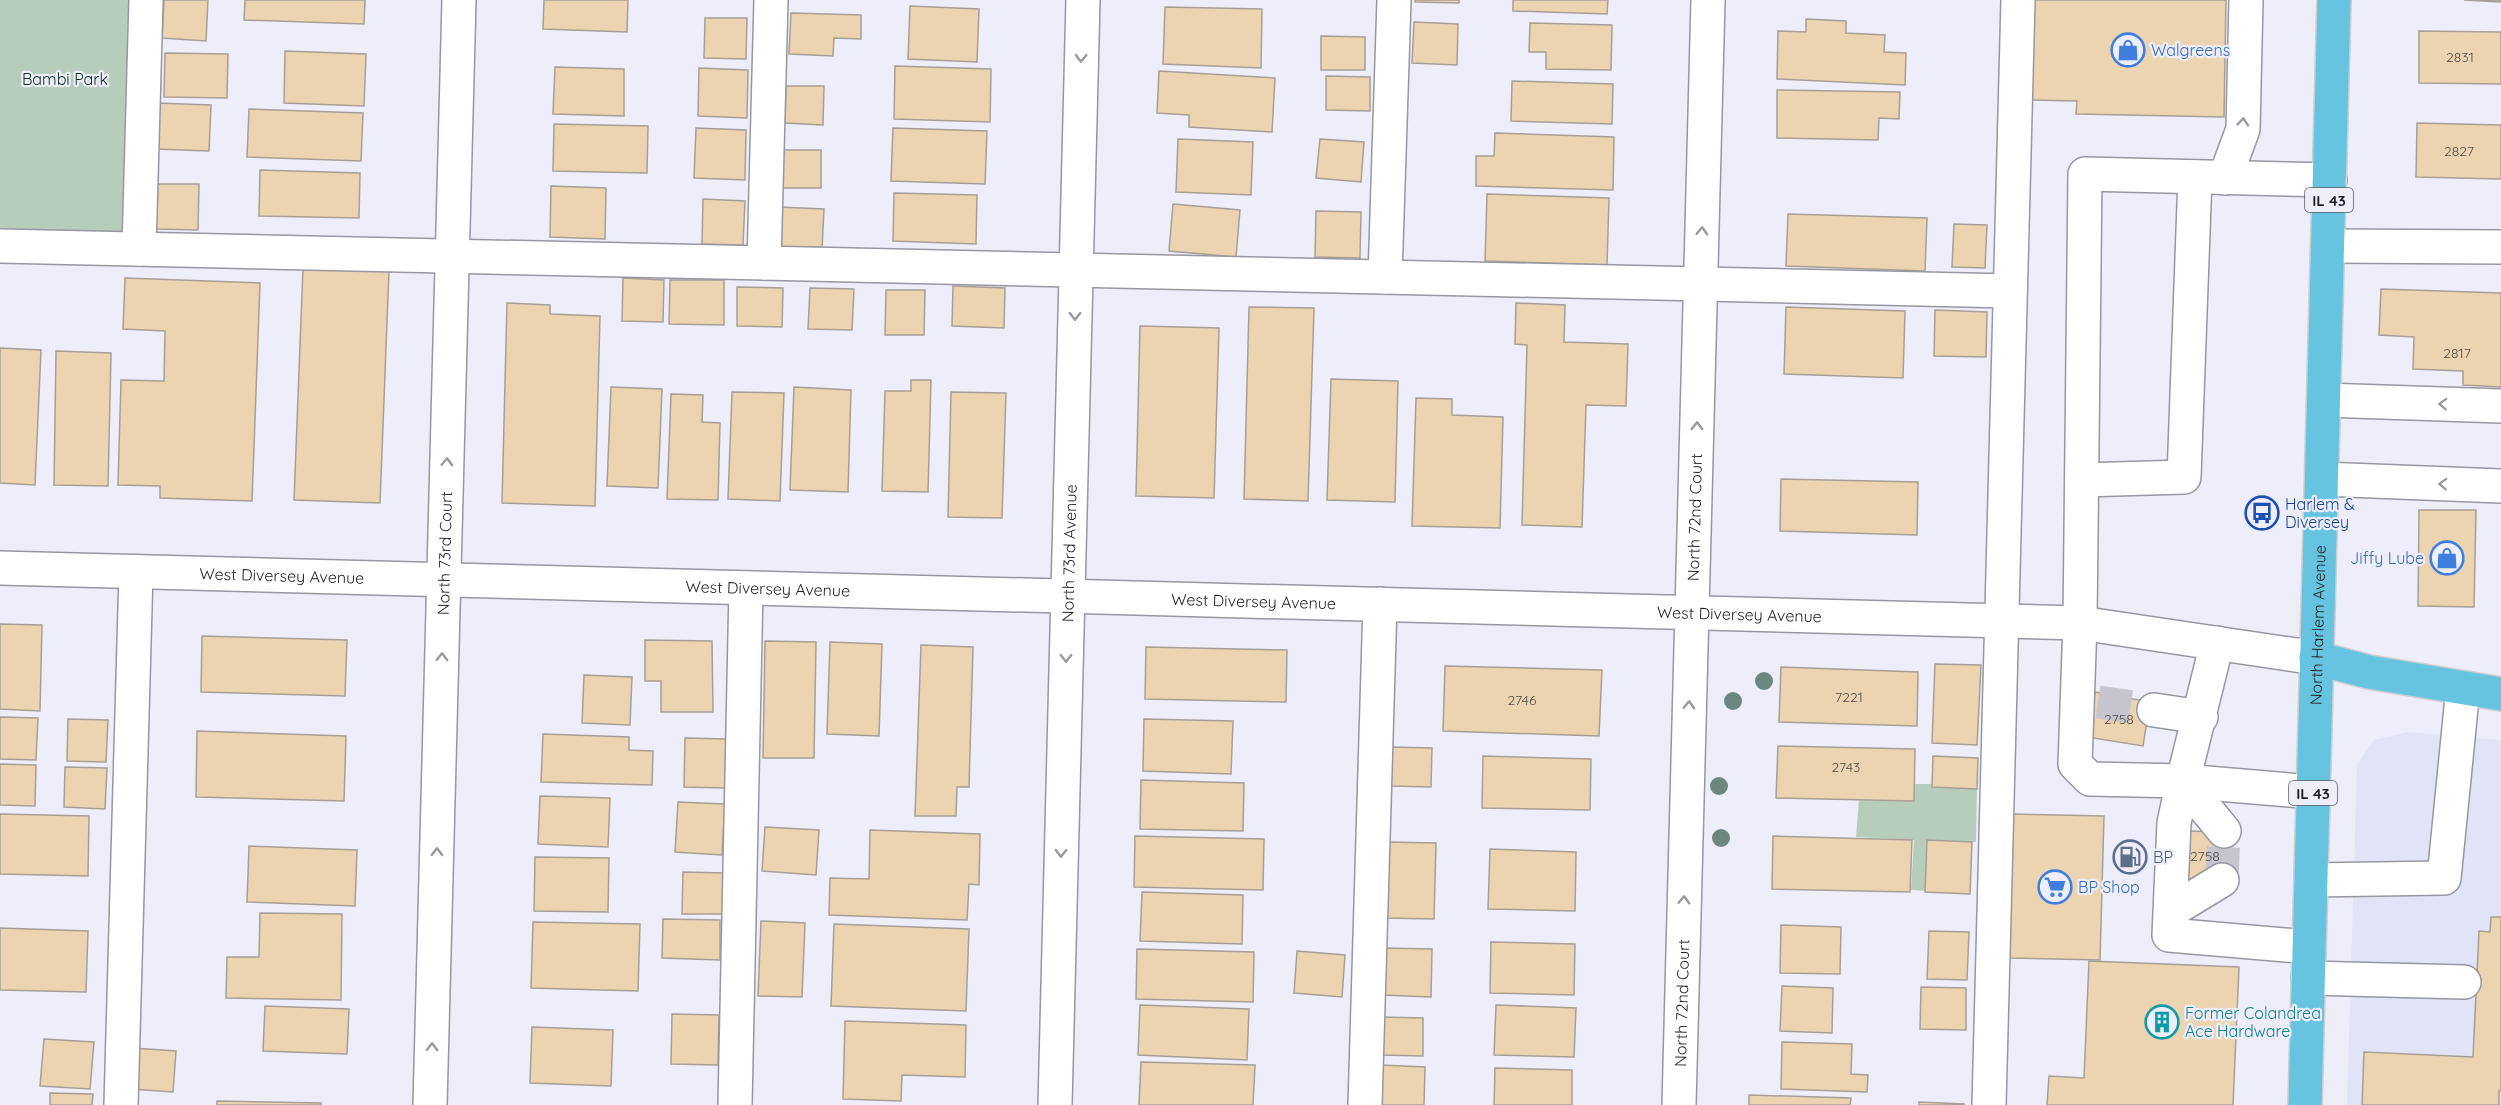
<svg xmlns="http://www.w3.org/2000/svg" width="2501" height="1105" font-family="Quicksand,sans-serif">
	<style>
		.built { fill: #e1e3f6 }
		.green { fill: #b6cdbb }
		.building { fill: #edd4b1; stroke: #a79f96; stroke-width: 1.5 }
		.lines { fill: none; stroke-linecap: round; stroke-linejoin: round }
		.minor-tunnel { stroke: #c4c5cf; stroke-width: 33; stroke-dasharray: 33 16; stroke-linecap: butt }
		.minor-casing { stroke: #9697a2; stroke-width: 36 }
		.major-casing { stroke: #cececf; stroke-width: 36 }
		.minor { stroke: #fff; stroke-width: 33 }
		.major { stroke: #67c4e0; stroke-width: 33 }
		.tree { fill: #6e877e }
		.oneway { stroke: #9a9a9c }
		.labels { text-anchor: middle; dominant-baseline: central; stroke-width: 4.5; stroke-linejoin: round; paint-order: stroke }
		.number-label { font-size: 14px; fill: #524c46 }
		.shield { fill: #edeefa; stroke: #5d5d64; stroke-width: 1.5 }
		.shield-label { font-size: 15px; font-weight: bold; fill: #1f1f23 }
		.shop-label { font-size: 16px; fill: #366cbe; stroke: #edeefa; text-anchor: start }
		.park-label { font-size: 16px; fill: #063218; stroke: #edeefa }
		.transit-label { font-size: 16px; fill: #164399; stroke: #edeefa; text-anchor: start }
		.street-label { font-size: 16px; fill: #1f1f23; stroke: #edeefa }
		.service-label { font-size: 16px; fill: #4e5e75; stroke: #edeefa; text-anchor: start }
		.culture-label { font-size: 16px; fill: #0d838f; stroke: #edeefa; text-anchor: start }
	</style>
	<rect width="100%" height="100%" fill="#edeefa"/>
	<polygon class="built" points="2408,732 2501,740 2501,1105 2347,1105 2357,765 2374,740"/>
	<g class="green">
		<polygon points="0,0 131,0 127,237 0,235"/>
		<polygon points="1914,784 1932,784 1932,787 1977,789 1976,842 1931,841 1928,891 1911,890 1914,840 1856,837 1859,800 1913,801"/>
	</g>
	<g class="building">
		<polygon points="164,0 208,0 206,41 162,38"/>
		<polygon points="245,0 365,0 364,24 244,20"/>
		<polygon points="544,0 628,0 627,32 543,29"/>
		<polygon points="1415,0 1459,0 1459,3 1415,2"/>
		<polygon points="1513,0 1608,0 1607,14 1513,11"/>
		<polygon points="2033,0 2226,0 2224,117 2076,114 2077,101 2031,100"/>
		<polygon points="2464,0 2501,0 2501,2"/>
		<polygon points="910,6 979,9 977,62 908,59"/>
		<polygon points="1165,7 1262,9 1261,68 1163,64"/>
		<polygon points="791,13 861,15 861,39 834,38 833,56 789,54"/>
		<polygon points="705,18 747,18 746,59 704,58"/>
		<polygon points="1806,19 1846,21 1846,33 1885,35 1884,52 1906,53 1905,85 1777,79 1778,31 1806,32"/>
		<polygon points="1414,22 1458,24 1457,65 1412,63"/>
		<polygon points="1530,23 1612,25 1611,70 1546,69 1546,52 1529,52"/>
		<polygon points="2419,31 2501,32 2501,84 2419,83"/>
		<polygon points="1321,36 1365,37 1365,70 1321,70"/>
		<polygon points="285,51 366,54 364,106 284,103"/>
		<polygon points="165,53 228,54 227,98 164,97"/>
		<polygon points="895,66 991,69 990,122 894,119"/>
		<polygon points="555,67 624,69 624,116 553,114"/>
		<polygon points="699,68 748,70 747,118 698,116"/>
		<polygon points="1159,71 1275,78 1272,132 1189,127 1189,115 1157,113"/>
		<polygon points="1326,76 1370,77 1370,111 1326,110"/>
		<polygon points="1512,81 1613,84 1612,124 1511,121"/>
		<polygon points="786,86 824,86 823,125 785,123"/>
		<polygon points="1777,90 1900,92 1899,119 1879,118 1878,140 1777,138"/>
		<polygon points="157,103 211,105 209,151 155,149"/>
		<polygon points="249,109 363,113 361,161 247,157"/>
		<polygon points="2417,123 2501,125 2501,179 2416,177"/>
		<polygon points="554,124 648,126 647,173 553,171"/>
		<polygon points="696,128 746,130 745,180 694,178"/>
		<polygon points="893,128 987,131 985,184 891,181"/>
		<polygon points="1495,133 1614,137 1613,190 1476,186 1476,156 1494,156"/>
		<polygon points="1178,139 1253,142 1251,195 1176,192"/>
		<polygon points="1320,139 1364,142 1361,182 1316,178"/>
		<polygon points="782,150 821,150 821,188 781,188"/>
		<polygon points="260,170 360,173 359,218 259,216"/>
		<polygon points="157,184 199,184 198,230 156,229"/>
		<polygon points="551,186 606,188 605,239 550,237"/>
		<polygon points="894,193 977,195 976,244 893,241"/>
		<polygon points="1487,194 1609,198 1607,265 1485,261"/>
		<polygon points="703,199 745,201 743,245 702,244"/>
		<polygon points="1173,204 1240,210 1236,257 1169,251"/>
		<polygon points="778,207 824,209 822,250 776,248"/>
		<polygon points="1316,211 1361,212 1360,258 1315,257"/>
		<polygon points="1788,214 1927,218 1925,271 1786,266"/>
		<polygon points="1954,224 1987,225 1985,268 1952,267"/>
		<polygon points="303,268 389,271 380,503 294,500"/>
		<polygon points="125,278 260,283 252,501 160,498 160,486 118,485 121,380 164,381 165,331 123,329"/>
		<polygon points="623,278 664,280 663,322 622,321"/>
		<polygon points="670,280 724,280 724,325 669,324"/>
		<polygon points="953,286 1005,288 1004,328 952,326"/>
		<polygon points="737,287 783,288 782,327 737,326"/>
		<polygon points="810,288 854,289 852,330 808,329"/>
		<polygon points="2381,289 2501,293 2501,387 2463,385 2463,371 2413,369 2414,337 2379,335"/>
		<polygon points="886,290 925,290 924,335 885,335"/>
		<polygon points="507,303 550,305 550,314 600,316 595,506 502,503"/>
		<polygon points="1516,303 1565,305 1564,342 1628,344 1626,406 1586,405 1582,527 1522,525 1527,345 1515,344"/>
		<polygon points="1249,307 1314,308 1308,501 1244,499"/>
		<polygon points="1786,307 1905,311 1903,378 1784,374"/>
		<polygon points="1935,310 1987,312 1986,357 1934,356"/>
		<polygon points="1140,326 1219,328 1214,498 1136,496"/>
		<polygon points="0,348 41,350 35,485 0,483"/>
		<polygon points="56,351 111,353 108,486 54,485"/>
		<polygon points="1331,379 1398,381 1395,502 1327,500"/>
		<polygon points="911,380 931,380 928,492 882,491 885,391 911,391"/>
		<polygon points="611,387 662,389 658,488 607,486"/>
		<polygon points="794,387 851,390 848,492 790,490"/>
		<polygon points="732,392 784,393 780,501 728,499"/>
		<polygon points="951,392 1006,393 1002,518 948,517"/>
		<polygon points="671,394 703,395 702,422 720,423 718,500 667,499"/>
		<polygon points="1416,398 1452,399 1452,415 1503,417 1500,528 1412,526"/>
		<polygon points="1781,479 1918,482 1917,535 1780,531"/>
		<polygon points="2419,510 2476,510 2474,607 2418,606"/>
		<polygon points="0,624 42,625 40,711 0,709"/>
		<polygon points="202,636 347,640 345,696 201,692"/>
		<polygon points="645,640 712,641 713,712 661,712 661,681 645,681"/>
		<polygon points="765,641 816,642 814,758 763,758"/>
		<polygon points="830,642 882,644 879,736 827,734"/>
		<polygon points="921,645 973,647 969,787 957,787 956,816 915,816"/>
		<polygon points="1146,647 1287,650 1286,702 1145,699"/>
		<polygon points="1935,664 1981,665 1977,745 1932,743"/>
		<polygon points="1445,666 1602,670 1599,736 1443,731"/>
		<polygon points="1781,667 1918,672 1917,726 1779,722"/>
		<polygon points="584,675 632,677 630,725 582,723"/>
		<polygon points="2095,692 2150,702 2143,746 2087,737"/>
		<polygon points="0,717 38,718 36,760 0,759"/>
		<polygon points="68,719 108,720 106,762 67,761"/>
		<polygon points="1144,719 1233,721 1231,774 1143,771"/>
		<polygon points="197,731 346,736 344,801 196,797"/>
		<polygon points="543,734 629,737 629,750 653,751 652,785 541,782"/>
		<polygon points="685,738 726,739 725,788 684,787"/>
		<polygon points="1778,746 1915,749 1914,801 1776,798"/>
		<polygon points="1392,747 1432,748 1431,787 1391,786"/>
		<polygon points="1483,756 1591,759 1590,810 1482,808"/>
		<polygon points="1933,756 1978,758 1977,789 1932,787"/>
		<polygon points="0,764 36,765 35,806 0,805"/>
		<polygon points="65,767 107,768 105,809 64,807"/>
		<polygon points="1141,780 1244,783 1243,831 1140,829"/>
		<polygon points="540,796 610,798 608,847 538,844"/>
		<polygon points="678,802 725,804 722,855 675,852"/>
		<polygon points="0,814 89,816 88,876 0,874"/>
		<polygon points="2010,814 2104,816 2100,960 2007,958"/>
		<polygon points="765,827 819,830 816,875 762,871"/>
		<polygon points="870,830 980,834 979,885 969,884 967,920 829,915 830,878 869,879"/>
		<polygon points="2183,831 2229,832 2227,882 2182,880"/>
		<polygon points="1135,836 1264,839 1263,890 1134,887"/>
		<polygon points="1773,836 1912,840 1910,892 1772,889"/>
		<polygon points="1927,840 1972,842 1970,894 1925,892"/>
		<polygon points="1386,842 1436,843 1434,919 1385,918"/>
		<polygon points="249,846 357,850 355,906 247,902"/>
		<polygon points="1490,849 1576,852 1575,911 1488,909"/>
		<polygon points="535,857 609,858 608,912 534,911"/>
		<polygon points="683,872 725,873 724,914 682,914"/>
		<polygon points="1142,892 1243,895 1242,944 1140,941"/>
		<polygon points="260,913 342,914 341,1000 226,998 227,957 259,957"/>
		<polygon points="2491,917 2501,917 2501,1091 2499,1091 2499,1105 2362,1105 2364,1052 2473,1057 2479,931 2490,932"/>
		<polygon points="663,919 720,920 720,960 662,958"/>
		<polygon points="761,921 805,923 802,997 758,996"/>
		<polygon points="533,922 640,924 638,991 531,988"/>
		<polygon points="834,924 969,929 966,1011 831,1006"/>
		<polygon points="1781,925 1841,927 1840,974 1780,973"/>
		<polygon points="0,928 88,931 86,992 0,990"/>
		<polygon points="1929,931 1969,932 1967,980 1927,979"/>
		<polygon points="1491,942 1575,944 1574,995 1490,993"/>
		<polygon points="1383,948 1432,949 1431,997 1382,995"/>
		<polygon points="1137,949 1254,952 1253,1002 1136,999"/>
		<polygon points="1297,951 1345,955 1342,997 1294,993"/>
		<polygon points="2089,961 2239,967 2233,1105 2047,1105 2049,1076 2084,1078"/>
		<polygon points="1782,986 1833,988 1832,1033 1780,1031"/>
		<polygon points="1921,987 1966,988 1966,1030 1920,1029"/>
		<polygon points="1140,1005 1249,1009 1247,1060 1138,1055"/>
		<polygon points="1496,1005 1576,1008 1574,1057 1494,1055"/>
		<polygon points="265,1006 349,1009 347,1054 263,1051"/>
		<polygon points="672,1014 719,1015 718,1065 671,1064"/>
		<polygon points="1381,1017 1423,1018 1423,1056 1380,1055"/>
		<polygon points="845,1021 966,1025 965,1077 902,1075 901,1101 843,1099"/>
		<polygon points="532,1027 613,1030 611,1086 530,1083"/>
		<polygon points="44,1039 94,1042 90,1089 40,1086"/>
		<polygon points="1782,1042 1852,1044 1851,1074 1868,1075 1867,1092 1781,1089"/>
		<polygon points="133,1048 176,1051 173,1092 130,1089"/>
		<polygon points="1141,1062 1255,1065 1253,1105 1139,1105"/>
		<polygon points="1381,1065 1425,1067 1424,1105 1380,1105"/>
		<polygon points="1495,1068 1572,1070 1572,1105 1494,1105"/>
		<polygon points="50,1093 93,1094 92,1105 50,1105"/>
		<polygon points="1749,1095 1851,1098 1850,1105 1749,1105"/>
		<polygon points="217,1101 321,1103 321,1105 217,1105"/>
		<polygon points="1919,1102 1964,1104 1964,1105 1919,1105"/>
	</g>
	<g class="lines">
		<g class="minor-tunnel">
			<polyline points="2098,702 2154,710"/>
			<polyline points="2222,880 2224,831"/>
		</g>
		<g class="minor-casing">
			<g id="minor">
				<polyline points="2225,178 2243,129 2246,0"/>
				<polyline points="0,246 2010,291"/>
				<polyline points="2328,246 2501,247"/>
				<polyline points="139,249 146,0"/>
				<polyline points="764,263 771,0"/>
				<polyline points="1385,277 1394,0"/>
				<polyline points="2324,400 2501,406"/>
				<polyline points="2322,479 2501,486"/>
				<polyline points="2082,480 2184,477 2195,177"/>
				<path id="s1" d="M0,568L2080,623L2316,658"/>
				<polyline points="2154,710 2201,717"/>
				<polyline points="2183,781 2217,643"/>
				<polyline points="2183,781 2313,792"/>
				<polyline points="2183,781 2224,831"/>
				<polyline points="2311,880 2444,878 2463,688"/>
				<polyline points="2171,911 2222,880"/>
				<polyline points="2309,947 2169,935 2174,823 2183,781 2090,779 2075,764 2080,623 2085,174 2330,180"/>
				<polyline points="2308,978 2464,982"/>
				<polyline points="121,1105 136,572"/>
				<path id="s2" d="M430,1105L459,0"/>
				<polyline points="735,1105 746,588"/>
				<path id="s3" d="M1055,1105L1083,0"/>
				<polyline points="1365,1105 1380,604"/>
				<path id="s4" d="M1679,1105L1708,0"/>
				<polyline points="1989,1105 2018,0"/>
			</g>
		</g>
		<g class="major-casing">
			<g id="major">
				<polyline points="2316,658 2369,672 2501,694"/>
				<path id="s5" d="M2305,1105L2334,0"/>
			</g>
		</g>
		<use href="#minor" class="minor"/>
		<use href="#major" class="major"/>
	</g>
	<g class="tree">
		<circle cx="1764" cy="681" r="9"/>
		<circle cx="1733" cy="701" r="9"/>
		<circle cx="1719" cy="786" r="9"/>
		<circle cx="1721" cy="838" r="9"/>
	</g>
	<defs><path id="oneway-chevron" d="M-2-3.5L2.5 0L-2 3.5" fill="none" stroke-width="1.6" stroke-linecap="round" stroke-linejoin="round" transform="scale(1.5)"/></defs>
	<g class="oneway">
		<use href="#oneway-chevron" transform="translate(1081 58) rotate(91)"/>
		<use href="#oneway-chevron" transform="translate(2243 122) rotate(-85)"/>
		<use href="#oneway-chevron" transform="translate(1702 231) rotate(-88)"/>
		<use href="#oneway-chevron" transform="translate(1075 316) rotate(91)"/>
		<use href="#oneway-chevron" transform="translate(2443 404) rotate(-178)"/>
		<use href="#oneway-chevron" transform="translate(1697 426) rotate(-89)"/>
		<use href="#oneway-chevron" transform="translate(447 462) rotate(-88)"/>
		<use href="#oneway-chevron" transform="translate(2443 484) rotate(-178)"/>
		<use href="#oneway-chevron" transform="translate(442 657) rotate(-89)"/>
		<use href="#oneway-chevron" transform="translate(1066 658) rotate(91)"/>
		<use href="#oneway-chevron" transform="translate(1689 705) rotate(-88)"/>
		<use href="#oneway-chevron" transform="translate(437 852) rotate(-89)"/>
		<use href="#oneway-chevron" transform="translate(1061 853) rotate(91)"/>
		<use href="#oneway-chevron" transform="translate(1684 900) rotate(-88)"/>
		<use href="#oneway-chevron" transform="translate(432 1047) rotate(-89)"/>
	</g>
	<defs>
		<g id="shop-ring" transform="scale(1.725)"><circle r="9.5" fill="#edeefa" stroke="#3f7fe0" stroke-width="1.5"/><path d="M-5-2.5h2.3a2.7 3.5 0 0 1 5.4 0H5L5.5 6h-11ZM-1.5-2.5h3a1.5 2.3 0 0 0-3 0Z" fill="#3f7fe0"/></g>
		<g id="bus-ring" transform="scale(1.725)"><circle r="9.5" fill="#edeefa" stroke="#1a4fb4" stroke-width="1.5"/><path d="M-5-6H5V4H4V6H2V4H-2V6H-4V4H-5ZM-3.5-4V0h7V-4ZM-3.5 1.2v1.5H-2V1.2ZM2 1.2v1.5H3.5V1.2Z" fill="#1a4fb4"/></g>
		<g id="fuel-ring" transform="scale(1.725)"><circle r="9.5" fill="#edeefa" stroke="#5c6f8a" stroke-width="1.5"/><path d="M-5.5-6h7V0h2V4h1.3V-2.5L3-4.5l.8-.8L6-3V5H2.5V1h-1V6h-7ZM-4.2-4.7v3.2H.2V-4.7Z" fill="#5c6f8a"/></g>
		<g id="supermarket-ring" transform="scale(1.725)"><circle r="9.5" fill="#edeefa" stroke="#3f7fe0" stroke-width="1.5"/><path d="M-6-5.5h2.5l.6 2H6L4.5 2H-2.5L-4.4-4H-6ZM-1.5 3.2a1.3 1.3 0 1 0 .1 0ZM3 3.2a1.3 1.3 0 1 0 .1 0Z" fill="#3f7fe0"/></g>
		<g id="building-ring" transform="scale(1.725)"><circle r="9.5" fill="#edeefa" stroke="#0f9aa8" stroke-width="1.5"/><path d="M-4-6H4V6H1V3H-1V6H-4ZM-2.5-4.3h1.7v1.8h-1.7ZM.8-4.3h1.7v1.8H.8ZM-2.5-1h1.7V.8h-1.7ZM.8-1h1.7V.8H.8Z" fill="#0f9aa8"/></g>
	</defs>
	<g fill-rule="evenodd">
		<use href="#shop-ring" x="2128" y="50"/>
		<use href="#bus-ring" x="2262" y="513"/>
		<use href="#shop-ring" x="2447" y="558"/>
		<use href="#fuel-ring" x="2130" y="857"/>
		<use href="#supermarket-ring" x="2055" y="887"/>
		<use href="#building-ring" x="2162" y="1022"/>
	</g>
	<g class="labels">
		<g class="number-label">
			<text x="2460" y="57">2831</text>
			<text x="2459" y="151">2827</text>
			<text x="2457" y="353">2817</text>
			<text x="1849" y="697">7221</text>
			<text x="1522" y="700">2746</text>
			<text x="2119" y="719">2758</text>
			<text x="1846" y="767">2743</text>
			<text x="2205" y="856">2758</text>
		</g>
		<g class="shield">
			<rect x="2305" y="188" width="48" height="24" rx="4.5"/>
			<rect x="2289" y="781" width="48" height="24" rx="4.5"/>
		</g>
		<g class="shield-label">
			<text x="2329" y="200">IL 43</text>
			<text x="2313" y="793">IL 43</text>
		</g>
		<g class="shop-label">
			<text x="2151" y="50">Walgreens</text>
			<text x="2424" y="558" text-anchor="end">Jiffy Lube</text>
			<text x="2078" y="887">BP Shop</text>
		</g>
		<g class="park-label">
			<text x="65" y="79">Bambi Park</text>
		</g>
		<g class="transit-label">
			<text x="2285" y="504">Harlem &amp;<tspan x="2285" dy="18">Diversey</tspan></text>
		</g>
		<g class="street-label">
			<text stroke="none"><textPath href="#s4" startOffset="588">North 72nd Court</textPath></text>
			<text stroke="none"><textPath href="#s2" startOffset="552">North 73rd Court</textPath></text>
			<text stroke="none"><textPath href="#s3" startOffset="552">North 73rd Avenue</textPath></text>
			<text stroke="none"><textPath href="#s1" startOffset="282">West Diversey Avenue</textPath></text>
			<text stroke="none"><textPath href="#s1" startOffset="768">West Diversey Avenue</textPath></text>
			<text stroke="none"><textPath href="#s1" startOffset="1254">West Diversey Avenue</textPath></text>
			<text stroke="none"><textPath href="#s1" startOffset="1740">West Diversey Avenue</textPath></text>
			<text stroke="none"><textPath href="#s5" startOffset="480">North Harlem Avenue</textPath></text>
			<text stroke="none"><textPath href="#s4" startOffset="102">North 72nd Court</textPath></text>
		</g>
		<g class="service-label">
			<text x="2153" y="857">BP</text>
		</g>
		<g class="culture-label">
			<text x="2185" y="1013">Former Colandrea<tspan x="2185" dy="18">Ace Hardware</tspan></text>
		</g>
	</g>
</svg>
